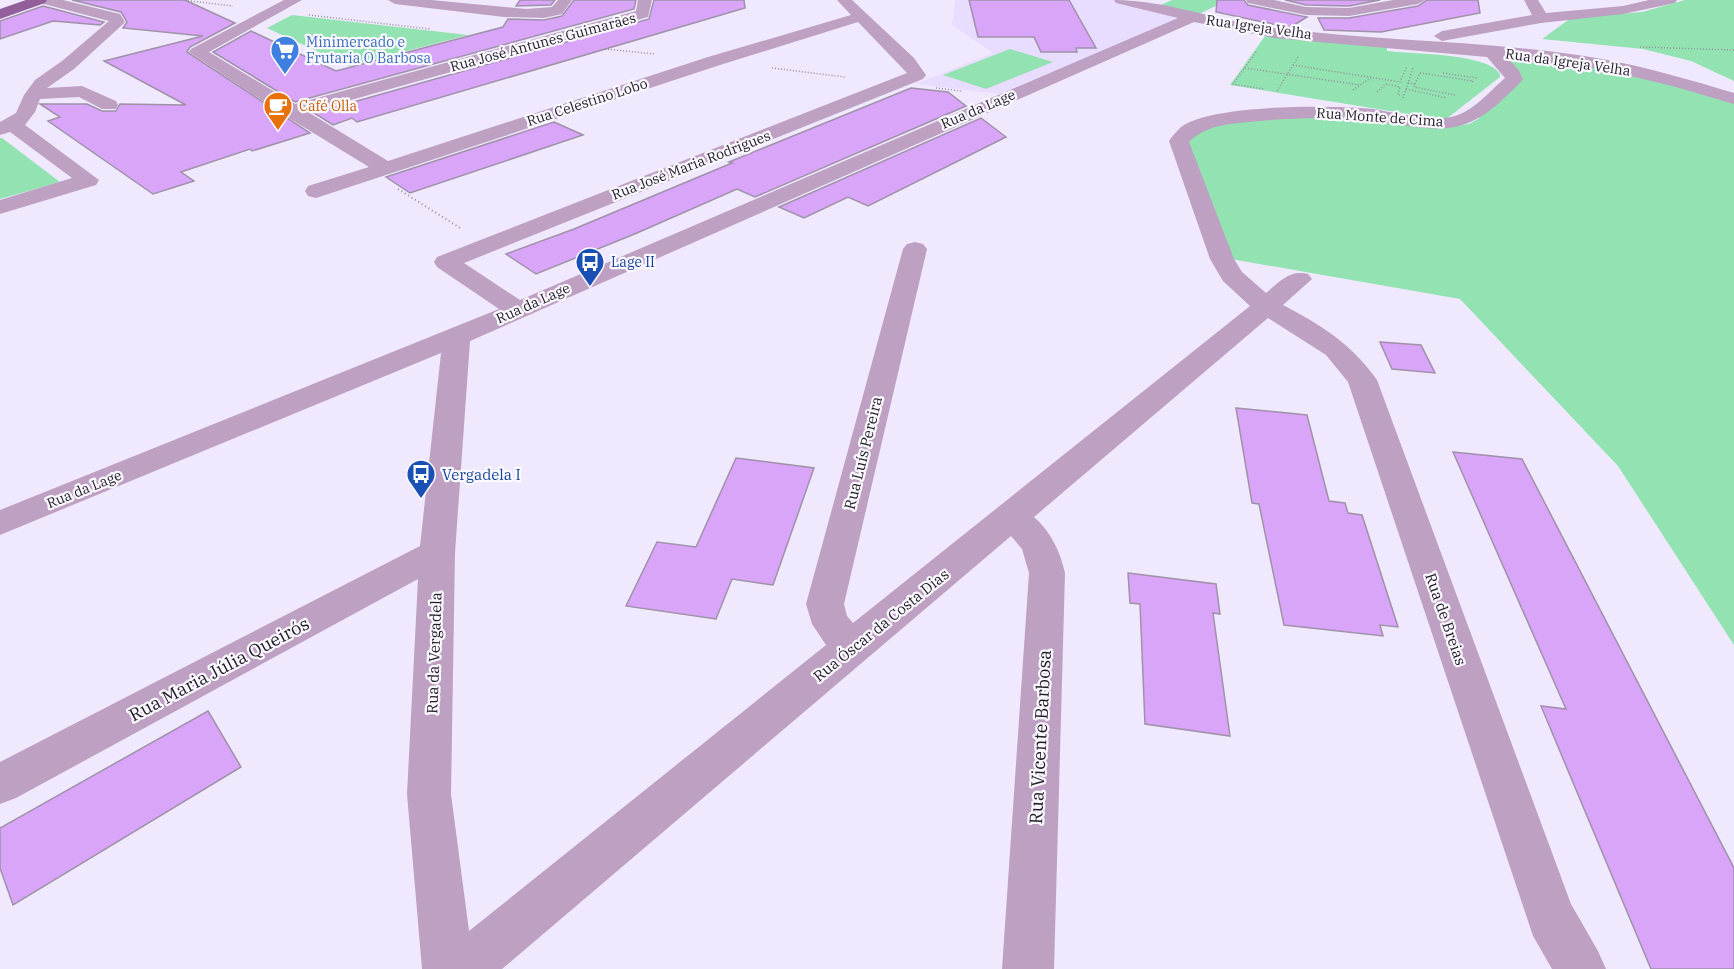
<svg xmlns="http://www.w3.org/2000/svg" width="1734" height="969" font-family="'IBM Plex Serif',serif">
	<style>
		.built { fill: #e8ddff }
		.green { fill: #93e2b1 }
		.building { fill: #d8a5f8; stroke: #9f91a8; stroke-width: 1.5 }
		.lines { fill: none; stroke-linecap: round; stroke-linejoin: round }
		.path-far1 { stroke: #948e9e; stroke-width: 1.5; stroke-dasharray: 1 2; stroke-linecap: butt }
		.path { stroke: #948e9e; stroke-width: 2; stroke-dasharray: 1 3; stroke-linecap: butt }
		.minor { fill: #bda0c2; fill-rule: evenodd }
		.major { fill: #925f9b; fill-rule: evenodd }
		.labels { text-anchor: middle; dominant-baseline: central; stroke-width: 4.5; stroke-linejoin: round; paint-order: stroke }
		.far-street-label { font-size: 14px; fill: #1f1b25; stroke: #fbf9ff }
		.far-shop-label { font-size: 14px; fill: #366cbe; stroke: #fbf9ff; text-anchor: start }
		.far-food-label { font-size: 14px; fill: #c56008; stroke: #fbf9ff; text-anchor: start }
		.far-transit-label { font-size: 14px; fill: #164399; stroke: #fbf9ff; text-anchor: start }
		.street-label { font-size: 15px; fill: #1f1b25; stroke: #fbf9ff }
		.transit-label { font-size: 15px; fill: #164399; stroke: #fbf9ff; text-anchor: start }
		.near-street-label { font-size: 18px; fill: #1f1b25; stroke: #fbf9ff }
	</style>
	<rect width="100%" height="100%" fill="#f0e9fe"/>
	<polygon class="built" points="955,0 1112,0 1185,17 1000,94 915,84 993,53 952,25"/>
	<g class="green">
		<polygon points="1172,0 1228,0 1197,15 1158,6"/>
		<polygon points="1685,0 1734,0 1734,81 1691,61 1643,49 1542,39 1571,18 1642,12"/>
		<polygon points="292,15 468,35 349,66 267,28"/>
		<path d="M1265,36L1387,47V51C1411,54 1487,53 1500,74V77L1445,120L1230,85Z"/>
		<polygon points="1010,49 1053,62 986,89 943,75"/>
		<polygon points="1513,58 1560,61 1631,73 1734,102 1734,645 1618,466 1460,299 1231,259 1190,150 1188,140 1201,129 1238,121 1329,114 1451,127 1469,124 1478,119 1521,81 1509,62"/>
		<polygon points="0,138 2,138 60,182 0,199"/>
	</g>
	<g class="building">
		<polygon points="72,0 185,0 235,23 190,47 187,52 310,133 252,151 250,149 181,172 194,181 153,194 48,121 60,117 40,104 87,104 102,111 116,111 120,104 186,105 104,61 203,36 123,28 127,22 121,12"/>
		<polygon points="520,0 555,0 551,5 516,6"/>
		<polygon points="574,0 636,0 634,9 295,102 213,52 251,31 336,71 503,27 508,19 544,20 562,16"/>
		<polygon points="654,0 744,0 745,8 357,122 352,118 333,125 314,113 649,19"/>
		<polygon points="969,0 1069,0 1096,48 1076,48 1077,52 1041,52 1034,37 978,37"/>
		<polygon points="1217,0 1244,0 1248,5 1307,17 1291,27 1286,27 1216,12"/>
		<polygon points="1285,0 1380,0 1349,6 1306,5"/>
		<polygon points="1427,0 1478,0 1480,13 1381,32 1324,30 1318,18 1349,18 1418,6"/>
		<polygon points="43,6 104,22 100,25 53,21 0,39 0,21"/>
		<polygon points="911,88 948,92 966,106 755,197 737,189 637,233 536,274 506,254 574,229 732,163 729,162"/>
		<polygon points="981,118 1006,137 868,206 848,197 804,218 779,207"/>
		<polygon points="554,122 583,135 410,193 386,177"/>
		<polygon points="1380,342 1421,345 1435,373 1392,369"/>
		<polygon points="1236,408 1307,415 1329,501 1345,503 1348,513 1362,515 1398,627 1380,625 1383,636 1284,625 1259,504 1252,503"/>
		<polygon points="1453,452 1522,459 1734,868 1734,969 1651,969 1541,706 1566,709"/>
		<polygon points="736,458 814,468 773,585 732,579 716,619 626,606 657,542 696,547"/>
		<polygon points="1128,573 1216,584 1220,614 1213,613 1230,736 1145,724 1140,604 1130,603"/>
		<polygon points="208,711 241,767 13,905 0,868 0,828"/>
	</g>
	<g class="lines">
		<g class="path-far1">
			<polyline points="182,0 233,6"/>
			<polyline points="309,15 430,29"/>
			<polyline points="1640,47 1734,50"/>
			<polyline points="605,49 655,54"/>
			<polyline points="1256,52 1233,84 1264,89"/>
			<polyline points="1293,65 1400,82 1407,66"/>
			<polyline points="772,68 845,77"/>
			<polyline points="1245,68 1360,85"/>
			<polyline points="1443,73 1477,78"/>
			<polyline points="1408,83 1415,84 1414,87 1455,95"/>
			<polyline points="1415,84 1420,73 1473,81 1471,83"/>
			<polyline points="936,88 961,91"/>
			<polyline points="1406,89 1447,98"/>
			<polyline points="1353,90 1372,77"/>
			<polyline points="1277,91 1298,57"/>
			<polyline points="1377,92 1386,84 1400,87 1398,95 1400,95"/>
			<polyline points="1403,98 1413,68"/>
		</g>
		<polyline class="path" points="398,189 460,228"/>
		<g class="minor">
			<polygon points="38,0 63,0 120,14 125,22 122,25 74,69 47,88 82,86 116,101 118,105 116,109 102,109 79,97 40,99 35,112 25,125 99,180 96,185 0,214 0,200 72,178 10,132 0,135 0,122 16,113 24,95 35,80 62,61 109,21 40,3"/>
			<path d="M284,0H302L209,52L295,104L636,11L638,0H652L648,17L308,112L388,161L708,57L851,15L837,0H852L914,58L926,75L923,79L464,263L520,300L1178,18L1116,3L1114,0C1168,0 1220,22 1275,28C1383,42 1494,40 1602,59C1646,67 1691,80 1734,93V104L1676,87L1602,69L1508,59L1518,69L1523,79C1517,87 1508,94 1500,102C1453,145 1419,124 1362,120C1325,117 1286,118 1248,122C1228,124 1204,126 1189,142L1234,259L1242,272L1266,293C1279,282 1290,269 1308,274L1312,279L1283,305C1321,325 1352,344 1377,380L1571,904L1598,951L1606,969H1552L1533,936L1348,382L1326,355L1268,318L1034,517C1051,532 1060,551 1065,573L1054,969H1002L1029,573L1022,549L1011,536L502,969H422L407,794L418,579L16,798L0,804V762L420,546L441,353L0,535V510L499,309L437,267L434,262L437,257L907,73L858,22L720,65L316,198L308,196L305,191L308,186L369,167L284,115L189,52L191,49ZM1194,22L1274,38L1487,57L1505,78C1491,90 1476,108 1458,115C1435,124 1396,112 1372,109C1332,105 1212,104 1181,127C1177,131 1172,136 1169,141L1210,259L1223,281L1250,306L853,623L847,616L844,604L927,249L923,244L915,242L907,244L903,249L806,604L812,624L826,645L469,931L451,794L455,553L470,341Z"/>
			<polygon points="388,0 431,0 526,9 552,7 558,0 572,0 562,14 544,18 504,17 395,4"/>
			<polygon points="1246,0 1274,0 1306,7 1349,8 1393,0 1425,0 1418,4 1349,16 1306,15 1248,3"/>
			<polygon points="1524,0 1538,0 1546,13 1623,6 1649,0 1677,0 1675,3 1623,14 1541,23 1442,41 1434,36 1442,31 1532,15"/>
		</g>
		<polygon class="major" points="26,0 47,0 45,3 0,19 0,9"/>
	</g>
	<defs>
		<g id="supermarket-pin" transform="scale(1.5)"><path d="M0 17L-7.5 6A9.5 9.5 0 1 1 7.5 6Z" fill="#3f7fe0" stroke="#fbf9ff"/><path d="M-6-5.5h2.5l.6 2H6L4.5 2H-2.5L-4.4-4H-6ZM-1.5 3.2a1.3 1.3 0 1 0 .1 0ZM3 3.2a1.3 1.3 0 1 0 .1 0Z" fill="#fff"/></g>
		<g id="cafe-pin" transform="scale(1.5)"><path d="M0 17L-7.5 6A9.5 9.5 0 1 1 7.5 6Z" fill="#e8710a" stroke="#fbf9ff"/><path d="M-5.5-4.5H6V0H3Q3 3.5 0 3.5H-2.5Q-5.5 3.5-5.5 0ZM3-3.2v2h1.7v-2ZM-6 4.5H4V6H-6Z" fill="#fff"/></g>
		<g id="bus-pin" transform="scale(1.5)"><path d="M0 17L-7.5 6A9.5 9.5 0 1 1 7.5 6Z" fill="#1a4fb4" stroke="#fbf9ff"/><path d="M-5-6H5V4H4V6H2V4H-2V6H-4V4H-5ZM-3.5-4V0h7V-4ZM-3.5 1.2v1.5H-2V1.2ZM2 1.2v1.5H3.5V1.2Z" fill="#fff"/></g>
	</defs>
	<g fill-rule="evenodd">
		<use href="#supermarket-pin" x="285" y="50"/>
		<use href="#cafe-pin" x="278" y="106"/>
		<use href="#bus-pin" x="590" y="262"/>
		<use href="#bus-pin" x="421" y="474"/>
	</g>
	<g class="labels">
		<g class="far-street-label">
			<text transform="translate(1259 27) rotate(8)">Rua Igreja Velha</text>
			<text transform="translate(543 42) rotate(-15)">Rua José Antunes Guimarães</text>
			<text transform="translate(1568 62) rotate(8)">Rua da Igreja Velha</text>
			<text transform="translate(587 102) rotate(-18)">Rua Celestino Lobo</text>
			<text transform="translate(978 109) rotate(-23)">Rua da Lage</text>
			<text transform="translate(1380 117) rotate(4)">Rua Monte de Cima</text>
			<text transform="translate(691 165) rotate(-21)">Rua José Maria Rodrigues</text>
			<text transform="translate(533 303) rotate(-24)">Rua da Lage</text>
			<text transform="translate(84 489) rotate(-22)">Rua da Lage</text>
		</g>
		<g class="far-shop-label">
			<text x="306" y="42">Minimercado e<tspan x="306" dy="16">Frutaria O Barbosa</tspan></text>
		</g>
		<g class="far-food-label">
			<text x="299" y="106">Café Olla</text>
		</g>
		<g class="far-transit-label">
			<text x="611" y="262">Lage II</text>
		</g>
		<g class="street-label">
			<text transform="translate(863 453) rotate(-76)">Rua Luís Pereira</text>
			<text transform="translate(1446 619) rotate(71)">Rua de Breias</text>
			<text transform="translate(881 625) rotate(-39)">Rua Óscar da Costa Dias</text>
			<text transform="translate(434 653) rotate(-88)">Rua da Vergadela</text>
		</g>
		<g class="transit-label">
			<text x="442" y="474">Vergadela I</text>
		</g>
		<g class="near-street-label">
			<text transform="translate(219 669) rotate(-28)">Rua Maria Júlia Queirós</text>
			<text transform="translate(1040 737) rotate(-87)">Rua Vicente Barbosa</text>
		</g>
	</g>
</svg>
